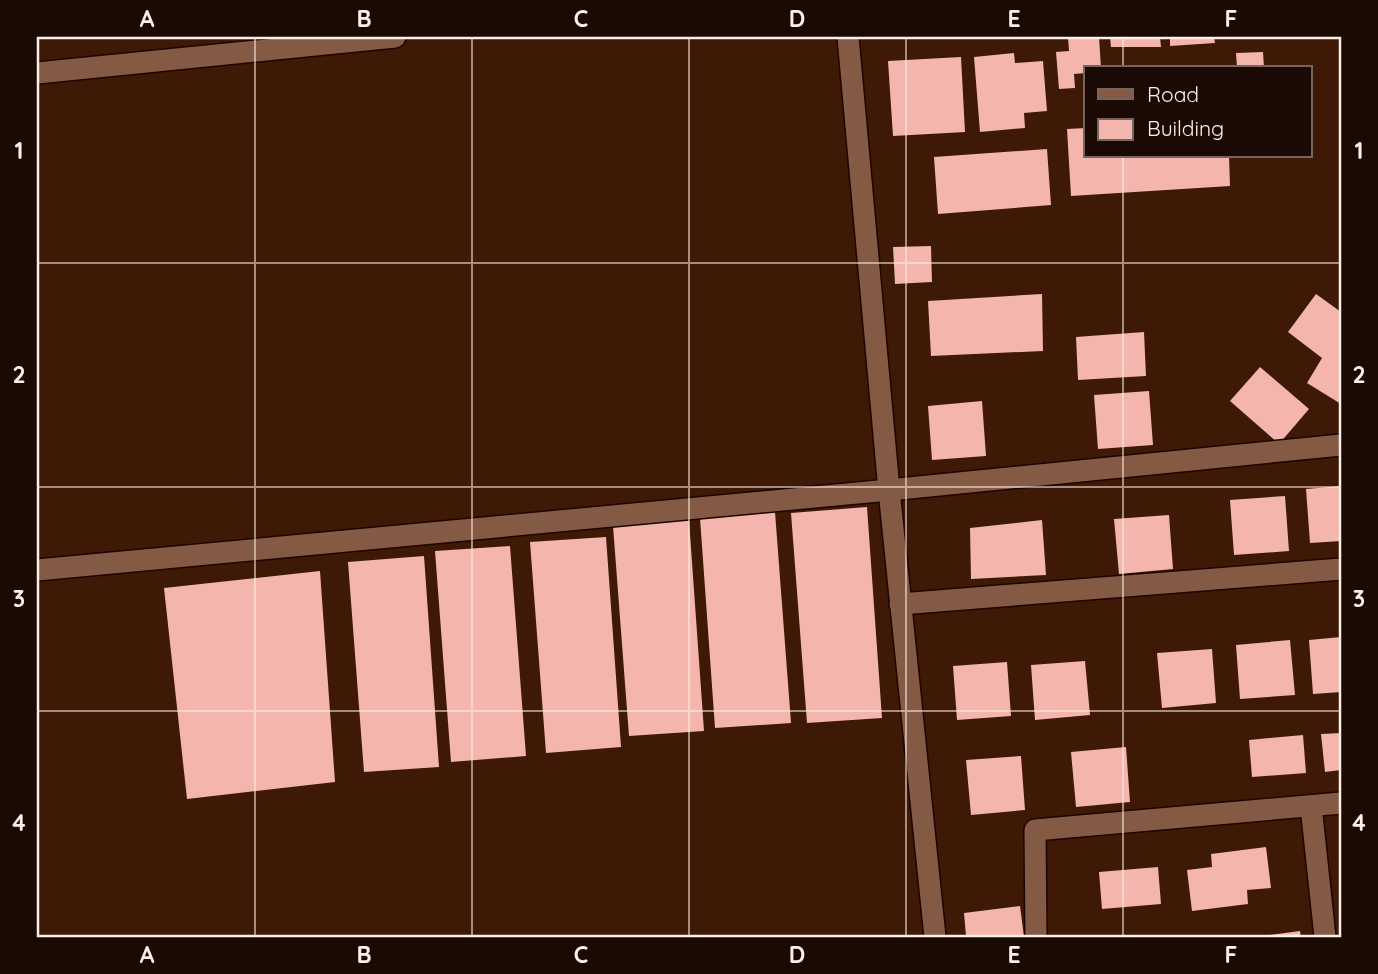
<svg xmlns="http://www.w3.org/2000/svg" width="1378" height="974" font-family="Quicksand,sans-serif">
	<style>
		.building { fill: #f3b5ad }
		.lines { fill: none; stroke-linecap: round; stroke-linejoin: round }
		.minor-casing { stroke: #1f0500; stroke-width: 24 }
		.minor { stroke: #855a45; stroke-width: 21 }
		.grid { fill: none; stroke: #fdeee6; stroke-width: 2; stroke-opacity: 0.55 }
		.neatline { fill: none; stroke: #fdeee6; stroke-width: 2.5 }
		.grid-label { font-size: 23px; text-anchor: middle; font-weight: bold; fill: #fdeee6 }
	</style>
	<rect width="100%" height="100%" fill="#3e1905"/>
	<g class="building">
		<polygon points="1068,37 1099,37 1101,68 1086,68 1086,73 1074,74 1075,88 1059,89 1056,52 1069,51"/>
		<polygon points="1110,37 1160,37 1161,47 1111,47"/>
		<polygon points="1170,37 1214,37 1215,43 1170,46"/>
		<polygon points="1263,52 1264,68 1237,68 1236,53"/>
		<polygon points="1014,53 1015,63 1043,61 1047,111 1024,113 1025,128 980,132 974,57"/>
		<polygon points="961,57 965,132 893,136 888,61"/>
		<polygon points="1086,128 1086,156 1229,156 1230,186 1071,196 1067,129"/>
		<polygon points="1047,149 1051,205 938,214 934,157"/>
		<polygon points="931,246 932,282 895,284 893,247"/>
		<polygon points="1042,294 1043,351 931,356 928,301"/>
		<polygon points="1316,294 1341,312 1341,404 1307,383 1322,358 1288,332"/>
		<polygon points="1144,332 1146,376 1078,380 1076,337"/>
		<polygon points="1260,367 1309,409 1279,444 1230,401"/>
		<polygon points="1149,391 1153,445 1098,449 1094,395"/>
		<polygon points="982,401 986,456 932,460 928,406"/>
		<polygon points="1341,486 1341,541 1310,543 1306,489"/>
		<polygon points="1285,496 1289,551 1234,555 1230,500"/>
		<polygon points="867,507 882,718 807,723 791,513"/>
		<polygon points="775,512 791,723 715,728 700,518"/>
		<polygon points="1169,515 1173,569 1119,574 1114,519"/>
		<polygon points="689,520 704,731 629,736 613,526"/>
		<polygon points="1042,520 1046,575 971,579 970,528"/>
		<polygon points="606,537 621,747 546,753 530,542"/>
		<polygon points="510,546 526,756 451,762 435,551"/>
		<polygon points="424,556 439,767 364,772 348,562"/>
		<polygon points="320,571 335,782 187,799 164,588"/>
		<polygon points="1341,637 1341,692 1313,694 1309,640"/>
		<polygon points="1290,640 1295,695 1240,699 1236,645"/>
		<polygon points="1212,649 1216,703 1162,708 1157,653"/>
		<polygon points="1085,661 1090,715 1035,720 1031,665"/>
		<polygon points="1007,662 1011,716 957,720 953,666"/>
		<polygon points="1341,733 1341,770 1325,772 1321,734"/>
		<polygon points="1303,735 1306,773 1252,777 1249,740"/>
		<polygon points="1126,747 1130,802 1076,807 1071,752"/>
		<polygon points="1021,756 1025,810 971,815 966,760"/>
		<polygon points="1266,847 1271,888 1247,890 1248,904 1192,911 1187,870 1212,867 1211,854"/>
		<polygon points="1158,867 1161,904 1102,909 1099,872"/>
		<polygon points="1020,906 1024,937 966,936 964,913"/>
		<polygon points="1300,931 1301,937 1262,937 1262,936"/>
	</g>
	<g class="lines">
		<g class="minor-casing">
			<g id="minor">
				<polyline points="848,37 889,490 935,937"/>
				<polyline points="37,73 395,37"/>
				<polyline points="37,570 889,490 1341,445"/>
				<polyline points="900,604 1341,569"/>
				<polyline points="1311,806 1325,937"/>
				<polyline points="1036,937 1035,830 1341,803"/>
			</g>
		</g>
		<use href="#minor" class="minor"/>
	</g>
	<path class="grid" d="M255,37V937M472,37V937M689,37V937M906,37V937M1123,37V68M1123,156V937M37,263H1341M37,487H1341M37,711H1341"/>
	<rect width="1378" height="974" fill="none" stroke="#1a0a03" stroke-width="77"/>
	<rect x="1084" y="66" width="228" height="91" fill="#1a0a03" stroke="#75655e" stroke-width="2"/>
	<rect x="1098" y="89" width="35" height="10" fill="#855a45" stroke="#75655e" stroke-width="2"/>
	<text x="1147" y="102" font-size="21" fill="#fdeee6">Road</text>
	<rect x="1098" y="119" width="35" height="21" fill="#f3b5ad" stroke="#75655e" stroke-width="2"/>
	<text x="1147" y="136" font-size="21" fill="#fdeee6">Building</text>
	<rect x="38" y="38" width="1302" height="898" class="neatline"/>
	<g class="grid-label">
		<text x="147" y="27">A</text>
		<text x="364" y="27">B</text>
		<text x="581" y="27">C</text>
		<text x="797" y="27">D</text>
		<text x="1014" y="27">E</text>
		<text x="1231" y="27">F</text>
		<text x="19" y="159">1</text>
		<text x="1359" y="159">1</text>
		<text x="19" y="383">2</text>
		<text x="1359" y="383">2</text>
		<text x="19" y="607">3</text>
		<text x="1359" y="607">3</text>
		<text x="19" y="831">4</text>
		<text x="1359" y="831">4</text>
		<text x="147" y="963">A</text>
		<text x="364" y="963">B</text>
		<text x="581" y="963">C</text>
		<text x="797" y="963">D</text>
		<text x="1014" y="963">E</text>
		<text x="1231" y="963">F</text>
	</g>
</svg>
